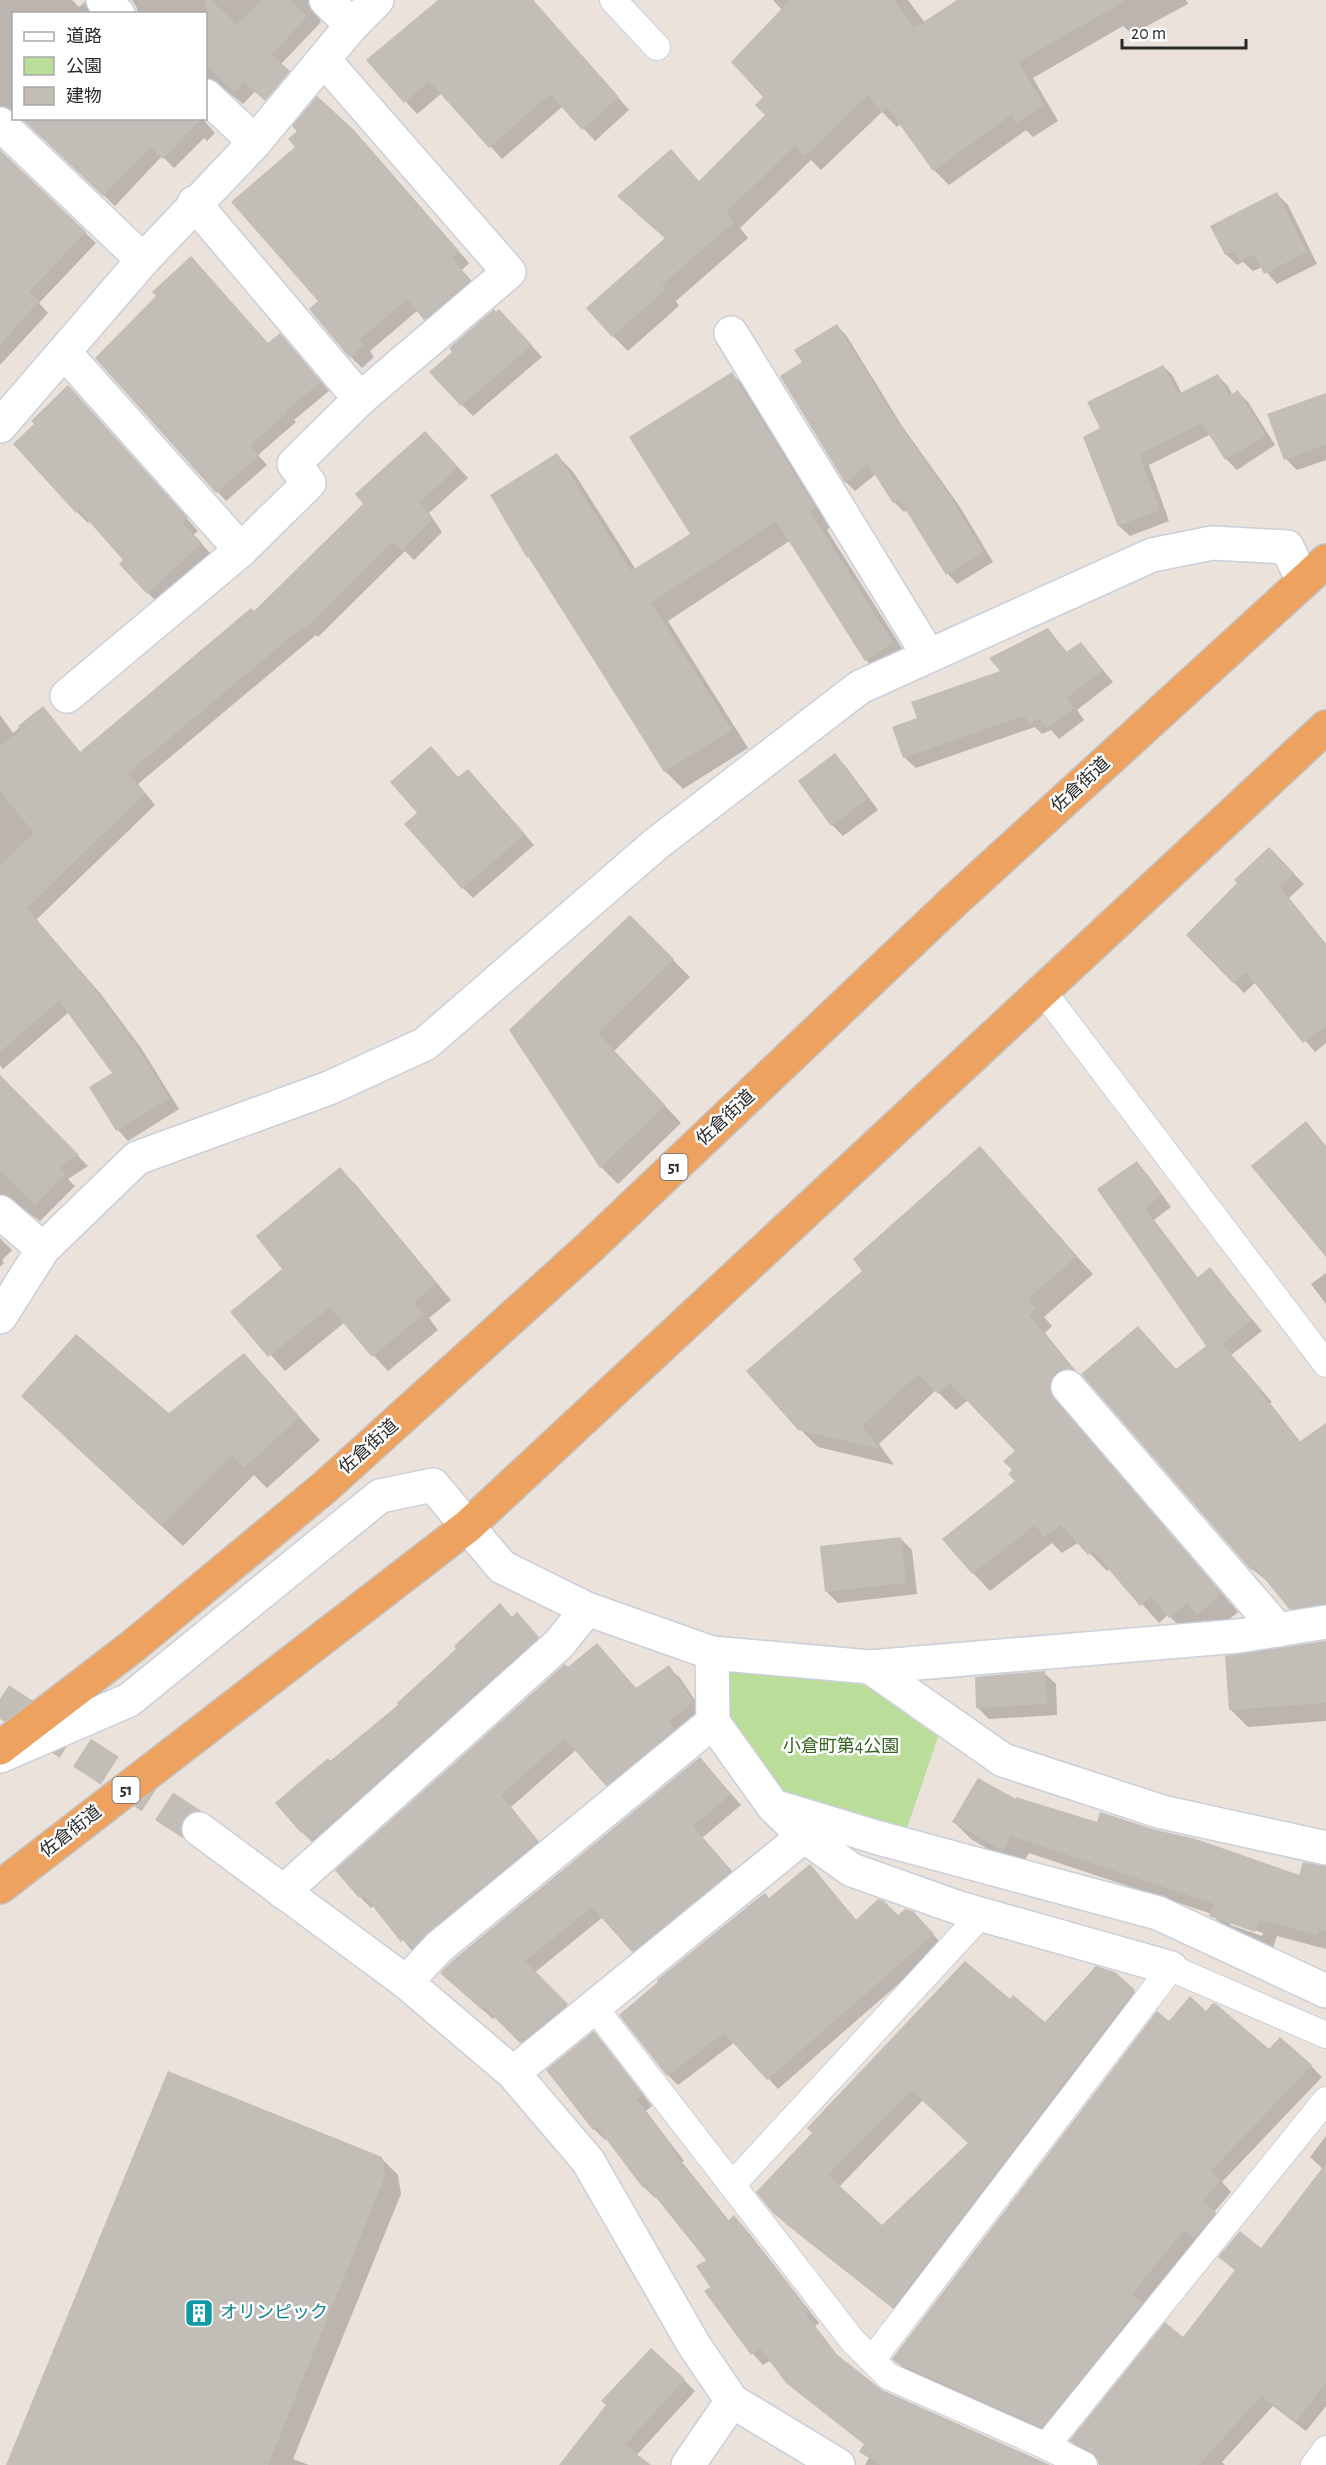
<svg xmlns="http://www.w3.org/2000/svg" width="1326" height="2465" font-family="'Alegreya Sans','Noto Sans JP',sans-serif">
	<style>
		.green { fill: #bade9a }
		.shadow { fill: #0003; fill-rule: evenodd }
		.building { fill: #c3bdb7; fill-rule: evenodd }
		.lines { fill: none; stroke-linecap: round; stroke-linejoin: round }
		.minor-tunnel { stroke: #c3bdb7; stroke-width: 33; stroke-dasharray: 33 16; stroke-linecap: butt }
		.service-casing { stroke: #cacfda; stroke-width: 28 }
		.minor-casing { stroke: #cacfda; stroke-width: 36 }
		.trunk-casing { stroke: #c3c3c3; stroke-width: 36 }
		.service { stroke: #fff; stroke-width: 26 }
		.minor { stroke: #fff; stroke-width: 33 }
		.trunk { stroke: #eea25f; stroke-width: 33 }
		.labels { text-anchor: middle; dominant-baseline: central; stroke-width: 5; stroke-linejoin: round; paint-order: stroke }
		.shield { fill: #fff; stroke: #696969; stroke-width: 1.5 }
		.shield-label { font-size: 16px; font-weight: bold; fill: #292929 }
		.street-label { font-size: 18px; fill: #292929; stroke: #fff }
		.park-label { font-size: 18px; fill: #34611e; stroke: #fff }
		.culture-label { font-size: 18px; fill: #0d838f; stroke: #fff; text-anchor: start }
	</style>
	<rect width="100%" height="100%" fill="#eae2db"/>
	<polygon class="green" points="724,1664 865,1685 938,1737 906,1831 777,1796 719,1719"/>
	<g class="shadow">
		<polygon points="0,0 72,0 79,7 85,2 95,14 14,14 14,116 0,120"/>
		<polygon points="132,0 321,0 318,7 318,16 321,22 243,104 223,88 212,88 206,92 206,14 138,14 137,8"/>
		<polygon points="440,0 533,0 629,110 595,141 563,106 502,159 442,93 417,114 368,60"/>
		<polygon points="773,0 908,0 925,23 959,0 1186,0 1188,4 1132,34 1123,26 1033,78 1058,121 1033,137 1026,130 949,185 934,170 901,123 897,127 882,112 821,170 811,160 740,228 748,238 676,301 679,306 628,351 613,336 666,239 634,211 700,182 768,115 766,97 782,10"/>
		<polygon points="21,118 202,118 215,133 207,141 204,138 174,168 162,156 115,206"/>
		<polygon points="364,142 469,263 462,270 481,292 436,330 418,310 370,351 374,357 362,368 351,357 321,301"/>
		<polygon points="0,152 96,243 39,303 48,313 0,365"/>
		<polygon points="1277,194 1288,205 1317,264 1277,284 1262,267 1253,271 1243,262 1237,265 1226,254"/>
		<polygon points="510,322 542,357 473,416 462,405"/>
		<polygon points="837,326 846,335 902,426 960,507 993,562 957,584 948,574 907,510 904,512 894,502 876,474 855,491 846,482 804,363"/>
		<polygon points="269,344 289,344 329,391 294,420 296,422 258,455 267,465 226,501 97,358"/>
		<polygon points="1163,366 1173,376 1182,394 1218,376 1228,386 1233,396 1238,392 1248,402 1275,445 1237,470 1226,459 1211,434 1149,465 1169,521 1130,536 1119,526 1085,438 1102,429"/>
		<polygon points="732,374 750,392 832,525 827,530 910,661 884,678 866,660 791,540 668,621 748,748 683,789 665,771 529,558 492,495 557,455 574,473 636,570 692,534"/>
		<polygon points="79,398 198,531 193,535 212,555 159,604 148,593 125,560 90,521 88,523 77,512"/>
		<polygon points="1326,400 1326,460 1297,470 1286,459"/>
		<polygon points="436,443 468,478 429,513 442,532 414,560 405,551 318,637 316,635 138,784 155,805 36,920 100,993 141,1048 179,1109 128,1141 118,1130 91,1088 114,1074 69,1012 3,1069 0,1065 0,715 13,733 43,708 81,753 254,613"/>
		<polygon points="1048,630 1068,653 1081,644 1113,682 1077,710 1084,720 1059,739 1051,730 1042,734 1035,727 916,768 904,757 919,719 1003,672"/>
		<polygon points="835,755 846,767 878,810 843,836 832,825"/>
		<polygon points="459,779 478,781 534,845 473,898 463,888"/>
		<polygon points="1269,849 1304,884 1289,898 1326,944 1326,1043 1315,1052 1256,982 1244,993 1188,935 1239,883"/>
		<polygon points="630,917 690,977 614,1051 681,1123 618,1184 601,1167 511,1030"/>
		<polygon points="0,1078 88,1166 68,1179 75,1186 40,1221 16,1204 5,1204 0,1208"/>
		<polygon points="980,1149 1093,1274 1044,1317 1052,1326 1045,1333 1088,1386 1066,1409 1071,1418 1238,1612 1215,1631 1204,1620 1188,1634 1168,1615 1159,1623 1110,1568 1107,1571 1079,1542 1062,1553 1052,1543 990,1591 973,1573 1017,1482 1014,1471 1017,1451 968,1400 956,1410 936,1390 879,1444 894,1465 818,1447 800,1429 865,1271"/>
		<polygon points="1137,1163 1147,1174 1171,1207 1154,1220 1198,1278 1210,1269 1262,1331 1231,1355 1272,1402 1270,1403 1301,1443 1326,1425 1326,1610 1301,1619 1266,1580 1252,1569 1177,1371 1208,1346 1099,1189"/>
		<polygon points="340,1169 356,1185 451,1300 429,1318 438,1330 388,1371 344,1323 285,1371 233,1312 284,1269"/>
		<polygon points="0,1238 12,1250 2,1260 4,1263 0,1267"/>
		<polygon points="1326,1273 1326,1304 1311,1284"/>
		<polygon points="244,1355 320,1440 267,1488 254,1475 183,1546 23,1396 169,1415"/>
		<polygon points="900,1538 912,1550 917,1594 838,1603 827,1592"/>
		<polygon points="512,1618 528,1626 549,1649 313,1843 302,1832"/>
		<polygon points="1326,1642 1326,1721 1248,1727 1231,1710"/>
		<polygon points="668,1667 680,1678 704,1714 618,1796 576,1750 511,1807 548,1853 413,1952 374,1905 371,1908 360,1897 568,1669 637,1689"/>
		<polygon points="1044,1673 1056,1684 1057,1715 989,1719 978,1708"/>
		<polygon points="710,1770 741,1805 702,1838 741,1882 644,1962 603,1917 534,1973 577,2016 532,2053 496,2016 493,2019 453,1983"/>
		<path d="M1018,1802L1300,1877L1326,1880V1949L1277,1936L1273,1948L1229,1933L1212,1914L1029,1853L1020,1868L971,1839L954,1822ZM1230,1921L1263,1933L1262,1936L1230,1925Z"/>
		<polygon points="810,1866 857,1921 898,1917 923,1924 943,1945 778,2089 735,2042 678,2085 668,2075 769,1899"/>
		<path d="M1114,1973L1145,2002L905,2318L786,2224L774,2212L1010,2001L1045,2024ZM923,2100L970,2144L882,2228L839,2187Z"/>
		<polygon points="1206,2013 1269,2051 1311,2066 1322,2077 1222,2182 1231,2192 1214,2212 1226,2224 1206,2248 1196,2240 1142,2305 1152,2315 1053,2438 909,2374 894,2359 1169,2023"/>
		<polygon points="594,2033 652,2106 646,2111 684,2161 682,2162 730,2222 734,2217 745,2228 819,2323 815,2326 841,2360 881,2391 1047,2465 865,2465 869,2458 865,2454 869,2448 799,2393 771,2360 763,2365 753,2354 706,2291 712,2288 708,2261 657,2196 655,2198 644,2187 607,2138 605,2140 594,2129"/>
		<polygon points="1326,2136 1326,2406 1306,2431 1273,2406 1222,2462 1225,2465 1100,2465 1099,2460 1082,2452 1071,2441 1183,2339 1236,2271 1220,2257 1261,2250 1323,2169 1310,2157"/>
		<polygon points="381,2158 398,2175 401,2194 293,2459 309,2465 7,2465"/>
		<polygon points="684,2380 695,2391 636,2456 645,2465 581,2465"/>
	</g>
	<g class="building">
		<polygon points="206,0 211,0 237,25 261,0 289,0 307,16 272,55 290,71 265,101 244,82 234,92 206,65"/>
		<polygon points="438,0 533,0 619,97 582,130 550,94 489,148 429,81 404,103 366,60"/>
		<polygon points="790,0 894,0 914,28 957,0 1127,0 1018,62 1044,105 1017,123 1011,115 933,171 887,107 881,112 868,95 805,156 795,146 726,212 734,222 662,285 665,290 612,337 586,308 665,238 617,196 671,149 699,181 765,115 755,105 763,97 731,62"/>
		<polygon points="317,96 353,129 459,251 452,258 470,280 424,320 407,299 360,339 364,345 350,358 309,309 318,301 231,202 295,147 288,139 297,131 292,126"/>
		<polygon points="21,118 202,118 163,159 150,147 103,196"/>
		<polygon points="0,150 86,232 29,292 39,301 0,345"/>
		<polygon points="1277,192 1307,252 1264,274 1254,254 1240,261 1234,250 1225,255 1210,226"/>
		<polygon points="191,256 268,343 280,333 321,382 286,410 288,412 250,445 259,455 216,493 95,358 156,296 152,292"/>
		<polygon points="494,309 496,312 499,309 532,345 461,406 429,372 452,352 449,348"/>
		<polygon points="837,324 893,415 950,496 984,552 946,575 899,499 893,503 868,464 845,483 780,376 802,362 794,350"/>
		<polygon points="1163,365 1178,394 1218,374 1229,396 1238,390 1266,435 1225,460 1202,423 1139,455 1160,510 1118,526 1083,437 1100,428 1087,402"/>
		<polygon points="732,372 815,507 810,511 893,643 865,661 776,521 651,603 732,730 664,772 529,557 527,558 490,495 557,453 631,571 690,534 629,437"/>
		<polygon points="68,385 188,518 183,523 202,543 147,594 119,564 123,560 79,510 76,513 13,444 34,424 31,421"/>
		<polygon points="1326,393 1326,445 1284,460 1267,414"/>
		<polygon points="425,431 458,467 420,502 432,520 402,550 393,542 306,628 304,626 128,773 145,793 27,908 89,981 130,1036 170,1098 116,1131 89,1087 112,1073 59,1001 0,1052 0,865 34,833 0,791 0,746 21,730 18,726 43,706 80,752 251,608 254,611 363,504 355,494"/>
		<polygon points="1048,628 1066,652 1081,642 1103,670 1067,698 1074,708 1047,728 1039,719 1029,724 1024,716 903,758 892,727 917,718 911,702 1000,671 989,658"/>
		<polygon points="431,746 458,777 468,769 525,834 462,889 404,824 417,813 390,782"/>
		<polygon points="835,753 868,799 831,826 798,781"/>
		<polygon points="1269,847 1294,873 1280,887 1326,945 1326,1025 1303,1043 1246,972 1233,983 1186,935 1237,883 1234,880"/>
		<polygon points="630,915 674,959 598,1033 665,1105 600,1168 509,1030"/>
		<polygon points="0,1075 79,1155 59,1167 65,1174 35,1205 0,1171"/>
		<polygon points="1306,1121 1326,1146 1326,1257 1251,1166"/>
		<polygon points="980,1146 1077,1256 1028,1299 1036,1308 1029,1315 1073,1369 1064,1369 1055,1373 1050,1381 1050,1391 1054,1399 1222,1594 1197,1615 1187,1603 1169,1618 1151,1597 1140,1606 1093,1551 1088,1555 1061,1525 1044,1537 1035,1525 972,1574 942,1539 1015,1481 1008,1474 1012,1470 1003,1461 1015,1451 950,1383 938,1394 918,1374 862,1426 880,1449 798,1430 746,1371 862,1271 853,1259"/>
		<polygon points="1137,1161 1161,1195 1145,1209 1197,1278 1210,1267 1252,1320 1222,1344 1262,1390 1260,1392 1299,1442 1326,1423 1326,1604 1289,1609 1257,1569 1251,1570 1081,1374 1138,1326 1176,1369 1206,1346 1097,1189"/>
		<polygon points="340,1167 436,1283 414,1302 424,1314 372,1357 330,1307 268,1357 230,1312 282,1269 256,1236"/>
		<polygon points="76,1334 169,1413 244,1353 300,1417 244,1468 232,1455 161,1526 21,1396"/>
		<polygon points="901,1537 906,1583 825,1592 820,1546"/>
		<polygon points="500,1603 512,1617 517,1612 539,1637 311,1841 303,1831 301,1833 275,1803 328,1758 330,1761 398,1705 397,1703 456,1649 454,1646"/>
		<polygon points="1326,1641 1326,1703 1229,1710 1225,1656"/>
		<polygon points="597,1643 636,1688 669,1665 694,1702 669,1721 675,1729 606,1786 565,1739 556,1746 501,1795 538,1841 427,1933 413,1948 403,1940 401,1942 363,1894 359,1898 335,1870 565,1664 568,1667"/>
		<polygon points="1045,1671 1047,1704 976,1708 975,1677"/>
		<polygon points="700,1757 731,1794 693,1826 732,1871 632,1952 592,1907 525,1961 568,2004 520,2043 484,2007 482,2010 440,1973 452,1961"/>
		<polygon points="978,1778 1016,1799 1016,1797 1097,1822 1100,1812 1156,1830 1196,1839 1299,1875 1303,1862 1326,1866 1326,1931 1319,1929 1318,1935 1260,1920 1255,1932 1209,1916 1214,1904 1011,1836 1003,1851 952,1822"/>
		<polygon points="810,1864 856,1920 878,1899 884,1901 898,1915 905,1909 913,1911 934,1934 767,2080 724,2033 667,2076 619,2015 658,1982 657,1980 757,1899 765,1893 769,1898"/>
		<path d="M965,1961L1010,1999L1013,1995L1045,2022L1096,1966L1115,1972L1135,1990L893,2308L773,2213L756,2192L812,2133L807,2128ZM911,2090L968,2143L882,2225L828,2175Z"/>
		<polygon points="1190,1996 1206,2011 1213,2003 1216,2004 1269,2049 1280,2037 1312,2065 1211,2171 1221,2180 1203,2201 1216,2212 1195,2238 1184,2230 1132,2294 1142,2303 1042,2428 897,2363 892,2359 1157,2011 1169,2021"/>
		<polygon points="594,2031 643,2094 636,2099 674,2149 672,2150 728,2221 734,2215 809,2311 805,2314 835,2353 882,2390 1050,2465 881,2465 859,2452 864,2444 786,2383 760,2348 751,2355 704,2291 710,2287 696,2266 706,2260 646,2185 643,2188 597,2127 593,2130 546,2070"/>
		<polygon points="168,2071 382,2157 385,2176 268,2465 6,2465"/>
		<polygon points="1326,2163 1326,2383 1296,2422 1261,2396 1199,2465 1099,2465 1097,2457 1091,2452 1069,2441 1165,2322 1183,2337 1235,2270 1218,2257 1240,2231 1261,2248"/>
		<polygon points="651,2348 685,2379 625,2445 651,2465 559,2465 606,2405 601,2401"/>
	</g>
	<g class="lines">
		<polyline class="minor-tunnel" points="0,1699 199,1829"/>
		<g class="service-casing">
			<g id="service">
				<polyline points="613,0 657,47"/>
				<polyline points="1042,990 1326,1364"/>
				<polyline points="594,2007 852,2340 888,2376 1046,2446 1084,2465"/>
				<polyline points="732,2185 982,1914"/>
				<polyline points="872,2360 1171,1968 1326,2035"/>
				<polyline points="1046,2446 1326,2100"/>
				<polyline points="1314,2465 1326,2449"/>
			</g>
		</g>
		<g class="minor-casing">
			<g id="minor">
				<polyline points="103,0 118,14"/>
				<polyline points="326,0 352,25"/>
				<polyline points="206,96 255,142"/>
				<polyline points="0,124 143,260"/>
				<polyline points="194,203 360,399"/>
				<polyline points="731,333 929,656"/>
				<polyline points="64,352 241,550"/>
				<polyline points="0,426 143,260 255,142 352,25 377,0"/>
				<polyline points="67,696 241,550 309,483 294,464 360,399 509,272 324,60"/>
				<polyline points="0,1212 43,1249"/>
				<polyline points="0,1317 43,1249 137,1158 329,1088 425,1044 656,844 860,687 1152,555 1212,543 1287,547 1303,581"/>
				<polyline points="1068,1387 1278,1630"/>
				<polyline points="712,1653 713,1722 773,1806 804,1836 852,1870 962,1909 1171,1968"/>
				<polyline points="870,1667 1003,1760 1162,1812 1326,1848"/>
				<polyline points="0,1756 129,1700 380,1496 433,1485 502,1567 587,1609 712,1653 870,1667 1239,1636 1326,1622"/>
				<polyline points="780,1808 879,1838 1158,1913 1326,1991"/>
				<polyline points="199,1829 406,1982 513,2073 588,2161 694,2345 732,2401 838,2465"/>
				<polyline points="283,1892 559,1644 587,1609"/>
				<polyline points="406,1982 439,1947 713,1722"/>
				<polyline points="513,2073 804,1836"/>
				<polyline points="688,2465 732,2401"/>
			</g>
		</g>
		<g class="trunk-casing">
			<g id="trunk">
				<polyline points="0,1748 133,1646 325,1487 591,1246 953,902 1326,561"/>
				<polyline points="0,1887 468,1526 1326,727"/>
			</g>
		</g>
		<use href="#service" class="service"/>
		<use href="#minor" class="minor"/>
		<use href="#trunk" class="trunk"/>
	</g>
	<defs>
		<g id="building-square" transform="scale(1.5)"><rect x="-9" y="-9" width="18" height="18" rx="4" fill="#0f9aa8" stroke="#fff"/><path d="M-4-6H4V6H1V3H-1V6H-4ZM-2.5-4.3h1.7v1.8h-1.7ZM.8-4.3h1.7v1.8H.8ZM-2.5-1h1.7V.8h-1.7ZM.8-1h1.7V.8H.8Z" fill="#fff"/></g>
	</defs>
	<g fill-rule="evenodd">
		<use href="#building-square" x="199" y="2313"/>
	</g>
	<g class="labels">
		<g class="shield">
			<rect x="660.5" y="1154" width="27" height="26" rx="4.5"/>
			<rect x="112.5" y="1777" width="27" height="26" rx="4.5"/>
		</g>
		<g class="shield-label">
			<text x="674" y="1167">51</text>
			<text x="126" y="1790">51</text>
		</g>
		<g class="street-label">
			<text transform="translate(1081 785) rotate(-43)">佐倉街道</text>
			<text transform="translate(726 1118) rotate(-43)">佐倉街道</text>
			<text transform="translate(369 1447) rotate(-42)">佐倉街道</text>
			<text transform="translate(71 1832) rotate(-38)">佐倉街道</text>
		</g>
		<g class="park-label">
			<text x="841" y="1747">小倉町第4公園</text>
		</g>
		<g class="culture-label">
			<text x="220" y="2313">オリンピック</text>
		</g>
	</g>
	<rect x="12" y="12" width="195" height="108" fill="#ffffff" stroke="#a9a9a9" stroke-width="1.5"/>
	<rect x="24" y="32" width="30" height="9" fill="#ffffff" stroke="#a9a9a9" stroke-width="1.5"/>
	<text x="66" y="42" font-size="18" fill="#292929">道路</text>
	<rect x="24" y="57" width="30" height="18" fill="#bade9a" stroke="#a9a9a9" stroke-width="1.5"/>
	<text x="66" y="72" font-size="18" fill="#292929">公園</text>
	<rect x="24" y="87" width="30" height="18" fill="#c3bdb7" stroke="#a9a9a9" stroke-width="1.5"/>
	<text x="66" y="102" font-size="18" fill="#292929">建物</text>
	<path d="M1122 39v9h124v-9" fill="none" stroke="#292929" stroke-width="3"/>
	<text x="1131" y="39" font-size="18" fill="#292929" stroke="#ffffff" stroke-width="4.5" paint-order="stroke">20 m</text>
</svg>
